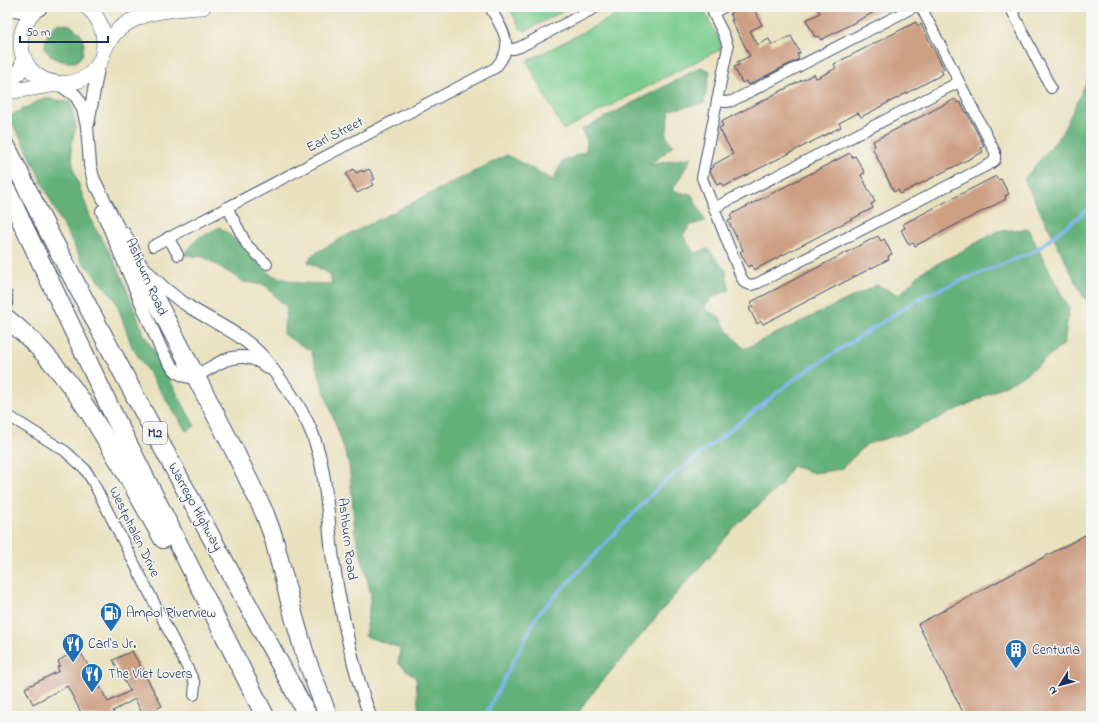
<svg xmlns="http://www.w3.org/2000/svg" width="1098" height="723" font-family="'Indie Flower',sans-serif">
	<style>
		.green { fill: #7acc8e; stroke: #4a7e76 }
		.forest { fill: #63b079; stroke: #3f706c }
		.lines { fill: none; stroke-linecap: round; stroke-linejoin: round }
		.stream { stroke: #80b5ee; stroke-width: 3.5 }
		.building { fill: #cd9f83 }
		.minor-casing { stroke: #3a4a6c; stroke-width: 12 }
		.tertiary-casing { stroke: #3a4a6c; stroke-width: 14 }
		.primary-casing { stroke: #3a4a6c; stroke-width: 16 }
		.motorway-casing { stroke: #3a4a6c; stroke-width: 20 }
		.minor { stroke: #fff; stroke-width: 10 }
		.tertiary { stroke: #fff; stroke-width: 12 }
		.primary { stroke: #fff; stroke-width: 15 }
		.motorway { stroke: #fff; stroke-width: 18 }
		.labels { text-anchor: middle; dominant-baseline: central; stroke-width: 3; stroke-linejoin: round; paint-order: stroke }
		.shield { fill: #f6f6f2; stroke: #5d6b8a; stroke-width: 1 }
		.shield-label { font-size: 13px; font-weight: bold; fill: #1b2f5e }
		.street-label { font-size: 14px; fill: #1b2f5e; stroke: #f6f6f2 }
		.poi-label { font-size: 14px; fill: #1b2f5e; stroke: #f6f6f2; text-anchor: start }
	</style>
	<rect width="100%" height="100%" fill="#f6f6f2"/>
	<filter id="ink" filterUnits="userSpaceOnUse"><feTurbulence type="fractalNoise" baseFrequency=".025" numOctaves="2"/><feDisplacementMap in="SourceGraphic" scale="8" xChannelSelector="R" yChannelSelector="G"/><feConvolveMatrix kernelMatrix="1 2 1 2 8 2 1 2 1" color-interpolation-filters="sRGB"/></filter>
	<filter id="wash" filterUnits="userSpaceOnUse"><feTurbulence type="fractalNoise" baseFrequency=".012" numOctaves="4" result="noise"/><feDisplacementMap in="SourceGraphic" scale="16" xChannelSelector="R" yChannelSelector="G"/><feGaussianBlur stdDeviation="0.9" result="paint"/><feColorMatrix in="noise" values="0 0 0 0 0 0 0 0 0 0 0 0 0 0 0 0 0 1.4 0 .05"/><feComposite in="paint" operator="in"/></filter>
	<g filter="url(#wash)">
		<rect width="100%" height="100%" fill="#e9e1be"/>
		<g class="green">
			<polygon points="509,7 570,7 527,30 523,30 520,28"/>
			<polygon points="632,7 702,7 718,37 721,49 563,130 527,61"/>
		</g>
		<g class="forest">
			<path d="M59,23L70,25L80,33L84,44L82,56L76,62C60,62 56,61 45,50C45,37 48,29 59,23Z"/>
			<polygon points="701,67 710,71 704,103 670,110 666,136 673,146 650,165 692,157 672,191 692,195 705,221 691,225 683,235 694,253 708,249 726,271 729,290 713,297 703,308 719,317 728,331 744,349 877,285 899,295 923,271 966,249 997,231 1028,229 1069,309 1064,344 1025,375 975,401 911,431 867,444 841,469 814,473 792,466 780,486 739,523 669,602 585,702 577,716 419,716 416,678 398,663 400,648 365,636 371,594 355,532 349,464 311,351 283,334 287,308 265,285 244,282 204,257 184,255 199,237 220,227 241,244 271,275 298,283 332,284 330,274 308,262 312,255 340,239 507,155 553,180 562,162 586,151 587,140 581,130"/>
			<polygon points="1091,76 1091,303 1084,298 1024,179 1061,135 1089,77"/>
			<polygon points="44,98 70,102 76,124 71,148 74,171 93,225 104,242 121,275 144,334 195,426 186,431 132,347 115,299 82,261 58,216 23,142 8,117"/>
		</g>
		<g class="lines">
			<polyline class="stream" points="485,716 538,614 661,485 797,377 923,296 1035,251 1091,207"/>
		</g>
		<g id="blocks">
			<g class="building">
				<polygon points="742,7 753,7 762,25 750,31 758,45 769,39 772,45 791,36 800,53 797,54 799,59 748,85 746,81 742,83 734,67 739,65 737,62 750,56 731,20 733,20 730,13"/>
				<polygon points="817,7 884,7 821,40 819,36 815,37 806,20 820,13"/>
				<polygon points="916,22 918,26 921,24 929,40 944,69 941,70 943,74 861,117 858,113 839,123 841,127 723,187 721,183 717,185 710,171 710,169 714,167 713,165 733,154 719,128 723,126 721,122 814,74 816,78 819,77 836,68 834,64"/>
				<polygon points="955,99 958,103 960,102 969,117 984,146 981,148 983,152 900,194 898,190 894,192 872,147 875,146 873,141"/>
				<polygon points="850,153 852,157 855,156 865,173 861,175 875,202 871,204 873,208 754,270 752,265 748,267 740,252 743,250 728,221 732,219 730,215"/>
				<polygon points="354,169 356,173 362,170 363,172 369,169 375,179 371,181 373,185 357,193 346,174"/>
				<polygon points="996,176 998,180 1001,179 1009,194 1005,196 1006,199 915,246 913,243 909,245 901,230 905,228 903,224"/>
				<polygon points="878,236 881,241 884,239 892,254 888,256 889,259 763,324 761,321 757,324 749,308 753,306 751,302"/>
				<polygon points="1091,532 1091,716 965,716 918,624"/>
				<polygon points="79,649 108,702 130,691 113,660 132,651 162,706 143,715 135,699 113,711 115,716 83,716 67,686 33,704 25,688 59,671 57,667 60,666 58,661"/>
			</g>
		</g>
	</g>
	<g filter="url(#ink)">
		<use href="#blocks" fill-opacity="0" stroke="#3a4a6c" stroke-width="1"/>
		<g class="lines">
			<g class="minor-casing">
				<g id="minor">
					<polyline points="921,7 995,152 995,160 990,164 758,283 751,285 745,283 741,277 714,208 959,82"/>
					<polyline points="1010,7 1051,88"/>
					<polyline points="507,49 514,49 520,47 597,7"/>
					<polyline points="717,101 728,47 724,35 713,13 724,7"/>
					<polyline points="227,207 247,245 267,264"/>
					<polyline points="714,208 702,178 717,101 726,102 732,101 914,7"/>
					<polyline points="168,237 178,255"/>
					<path d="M153,246L495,68C517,45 502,30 490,7"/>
					<polyline points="7,295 7,304"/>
					<polyline points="7,415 65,451 85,469 93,482 193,679 195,684 194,695"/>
				</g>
			</g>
			<g class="tertiary-casing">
				<g id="tertiary">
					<polyline points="59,84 76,96 83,109 87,126 90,165 95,186"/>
					<polyline points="88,124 99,63"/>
					<polyline points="93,178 125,241"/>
					<path d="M102,211L161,349C191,407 206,355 243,357C252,357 261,362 268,368"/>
					<path d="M145,269C158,284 174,297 191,308C217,324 247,336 267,362C284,384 301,406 312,433C328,473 327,518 333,560C341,613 352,666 370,716"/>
				</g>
			</g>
			<g class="primary-casing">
				<g id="primary">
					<path d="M39,7C28,15 20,30 21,44C24,99 106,95 104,41C103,27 98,16 87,7"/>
					<path d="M104,51C119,11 168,9 203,7"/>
					<path d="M7,85C16,78 23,69 24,57"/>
					<polyline points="7,92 57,84"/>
				</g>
			</g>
			<g class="motorway-casing">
				<g id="motorway">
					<polyline points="13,7 29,9 38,7"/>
					<polyline points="7,148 46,227 143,411 308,716"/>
					<polyline points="7,191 112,412 265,716"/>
					<polyline points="122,235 234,450 265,514 273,536 294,617 306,658 328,716"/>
					<path d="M7,319C77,373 119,463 163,539"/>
				</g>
			</g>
			<use href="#minor" class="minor"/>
			<use href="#tertiary" class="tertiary"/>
			<use href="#primary" class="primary"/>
			<use href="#motorway" class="motorway"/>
		</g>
	</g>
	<defs>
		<g id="fuel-pin" transform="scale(1.15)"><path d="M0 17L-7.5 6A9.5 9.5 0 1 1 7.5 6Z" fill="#1f6fb2" stroke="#f6f6f2"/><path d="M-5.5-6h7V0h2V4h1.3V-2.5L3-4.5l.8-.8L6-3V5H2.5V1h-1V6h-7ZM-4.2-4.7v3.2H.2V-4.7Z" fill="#fff"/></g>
		<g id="restaurant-pin" transform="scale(1.15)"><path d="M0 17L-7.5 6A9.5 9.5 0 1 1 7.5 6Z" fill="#1f6fb2" stroke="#f6f6f2"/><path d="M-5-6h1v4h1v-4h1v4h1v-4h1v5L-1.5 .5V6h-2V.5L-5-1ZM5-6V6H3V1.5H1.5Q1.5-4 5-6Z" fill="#fff"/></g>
		<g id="building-pin" transform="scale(1.15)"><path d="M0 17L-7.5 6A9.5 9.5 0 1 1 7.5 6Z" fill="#1f6fb2" stroke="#f6f6f2"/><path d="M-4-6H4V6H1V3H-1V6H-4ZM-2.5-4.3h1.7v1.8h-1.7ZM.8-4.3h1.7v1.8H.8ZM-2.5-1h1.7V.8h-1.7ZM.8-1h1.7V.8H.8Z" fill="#fff"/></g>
	</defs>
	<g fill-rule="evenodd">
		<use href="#fuel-pin" x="111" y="613"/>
		<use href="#restaurant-pin" x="73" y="644"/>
		<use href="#building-pin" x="1016" y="650"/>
		<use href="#restaurant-pin" x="92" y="674"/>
	</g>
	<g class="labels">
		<rect class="shield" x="143" y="422" width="24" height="22" rx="3"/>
		<g class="shield-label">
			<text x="155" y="433">M2</text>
		</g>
		<g class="street-label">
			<text transform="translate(335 135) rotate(-27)">Earl Street</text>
			<text transform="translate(146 277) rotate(66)">Ashburn Road</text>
			<text transform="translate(195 507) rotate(61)">Warrego Highway</text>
			<text transform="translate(134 532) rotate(64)">Westphalen Drive</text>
			<text transform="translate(347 539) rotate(83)">Ashburn Road</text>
		</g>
		<g class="poi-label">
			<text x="126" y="613">Ampol Riverview</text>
			<text x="88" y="644">Carl's Jr.</text>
			<text x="1032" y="650">Centuria</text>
			<text x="108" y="674">The Viet Lovers</text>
		</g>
	</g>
	<rect width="1098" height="723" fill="none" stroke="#f6f6f2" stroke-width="24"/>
	<g transform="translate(1060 685) rotate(234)" stroke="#f6f6f2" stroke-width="3" paint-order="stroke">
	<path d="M0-3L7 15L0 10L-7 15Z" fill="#1b2f5e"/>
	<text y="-6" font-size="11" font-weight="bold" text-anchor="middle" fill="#1b2f5e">N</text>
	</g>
	<path d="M20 36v6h88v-6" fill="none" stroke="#1b2f5e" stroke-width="2"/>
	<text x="26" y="36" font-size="12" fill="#1b2f5e" stroke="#f6f6f2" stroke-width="3" paint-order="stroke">50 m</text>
</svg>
